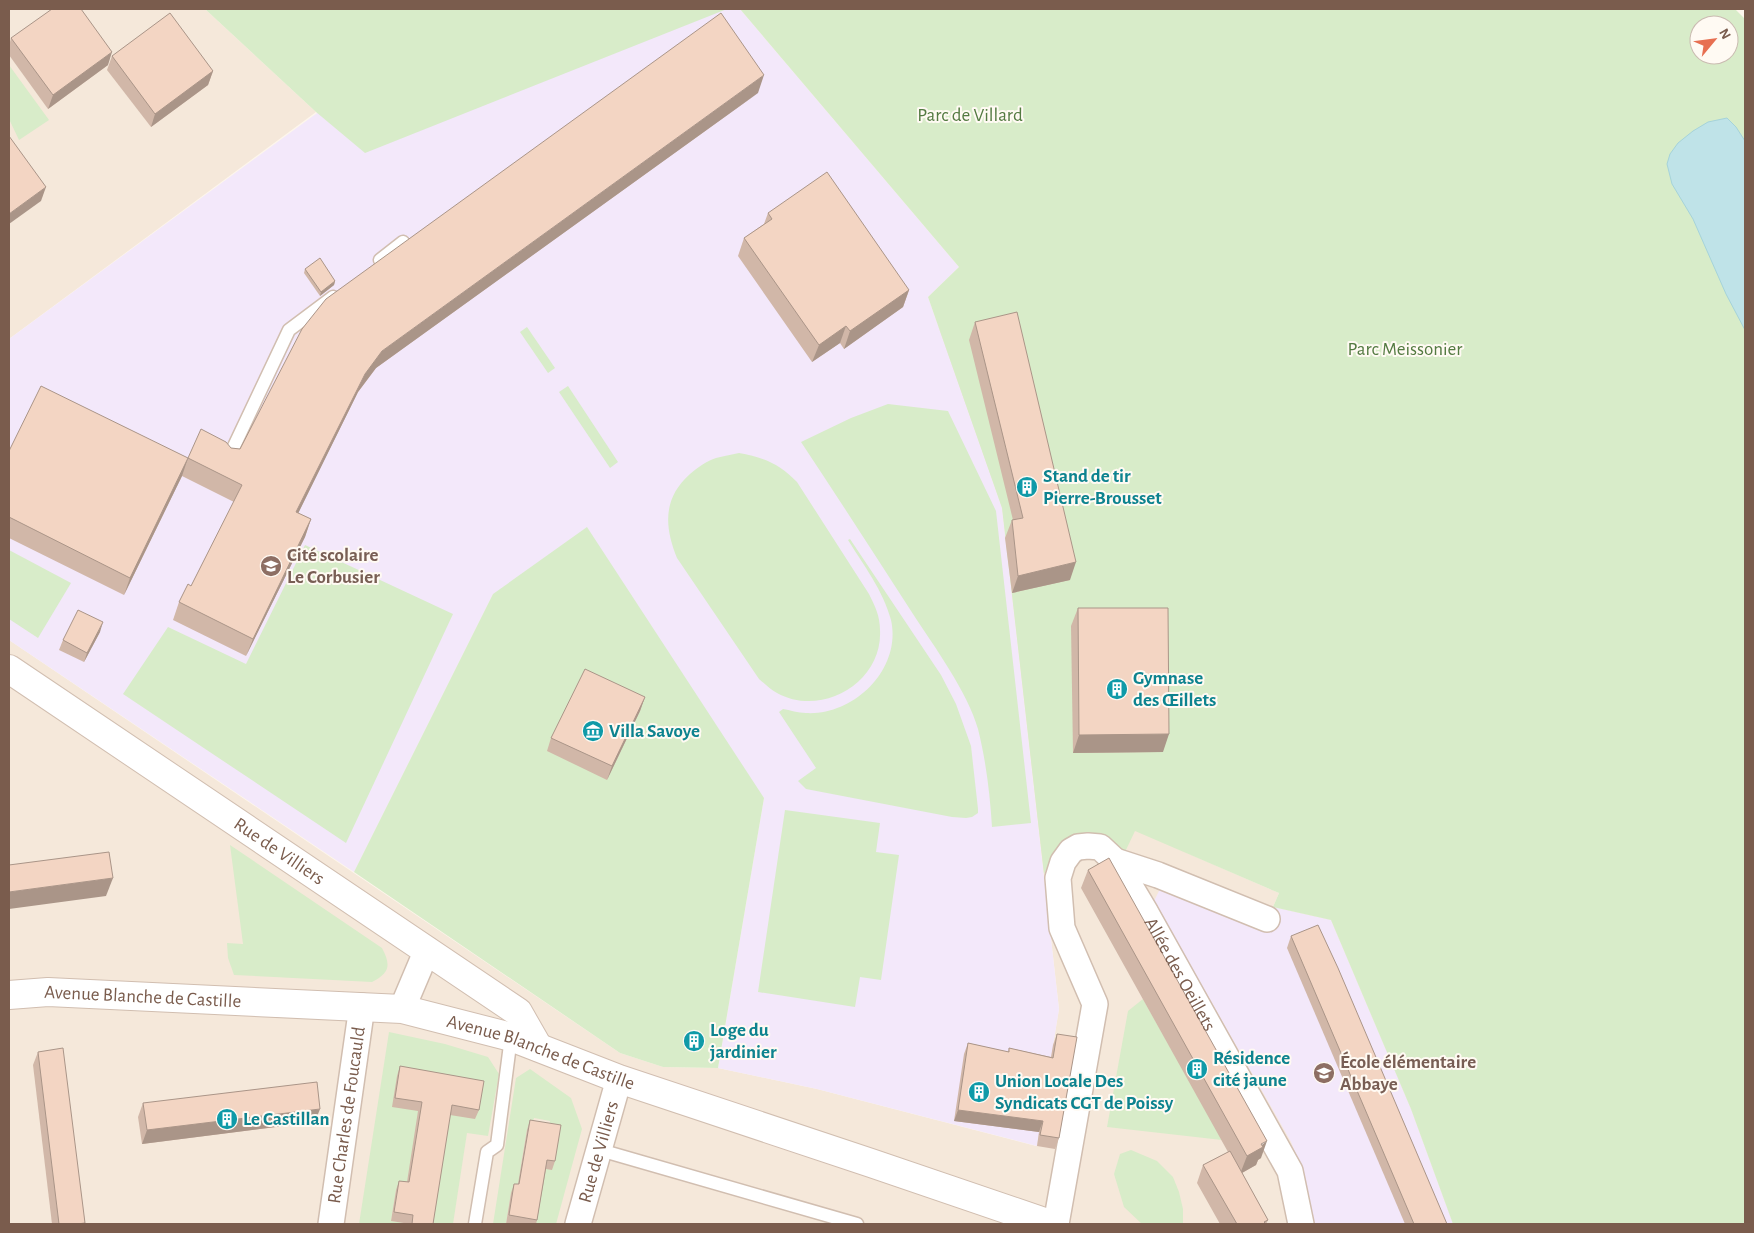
<svg xmlns="http://www.w3.org/2000/svg" width="1754" height="1233" font-family="'Alegreya Sans',sans-serif">
	<style>
		.residential { fill: #f5e8da }
		.education { fill: #f3e8fa }
		.green { fill: #d8ecc9; fill-rule: evenodd }
		.water { fill: #bfe3e8; stroke: #a5d3da }
		.lines { fill: none; stroke-linecap: round; stroke-linejoin: round }
		.service-casing { stroke: #d1beb0; stroke-width: 15 }
		.minor-casing { stroke: #d1beb0; stroke-width: 28 }
		.tertiary-casing { stroke: #d1beb0; stroke-width: 30 }
		.service { stroke: #fff; stroke-width: 12 }
		.minor { stroke: #fff; stroke-width: 25 }
		.tertiary { stroke: #fff; stroke-width: 28 }
		.wall { fill: #d1b7a8 }
		.shaded-wall { fill: #aa9588 }
		.building { fill: #f3d5c3; stroke: #aa9588 }
		.labels { text-anchor: middle; dominant-baseline: central; stroke-width: 4; stroke-linejoin: round; paint-order: stroke }
		.park-label { font-size: 19px; fill: #537a41; stroke: #fffaf3 }
		.culture-label { font-size: 19px; font-weight: bold; fill: #0d838f; stroke: #fffaf3; text-anchor: start }
		.education-label { font-size: 19px; font-weight: bold; fill: #785e54; stroke: #fffaf3; text-anchor: start }
		.street-label { font-size: 19px; fill: #7a5c4d; stroke: #fffaf3 }
	</style>
	<rect width="100%" height="100%" fill="#fdf6ec"/>
	<g class="residential">
		<polygon points="9,9 205,9 316,112 9,339"/>
		<polygon points="936,322 1187,853 1279,893 1273,907 1331,920 1411,1109 1453,1224 9,1224 9,640 620,1053 663,1067 718,1068 817,1089 1036,1146 1059,1009 1002,508"/>
	</g>
	<g class="education">
		<polygon points="459,9 740,9 959,267 928,297 1002,508 1059,1009 1037,1146 817,1089 718,1068 764,798 493,594 354,872 9,640 9,339"/>
		<polygon points="1162,885 1263,929 1273,907 1331,920 1411,1109 1453,1224 1311,1224 1300,1164 1291,1142 1154,901"/>
	</g>
	<g class="green">
		<polygon points="205,9 727,9 365,153 316,112"/>
		<path d="M740,9H1735L1745,19V1224H1453L1411,1109L1331,920L1273,907L1279,893L1135,831L1125,852L1096,835L1053,856L1044,874L1002,508L928,297L959,267ZM1699,25H1729V55H1699Z"/>
		<polygon points="9,65 49,120 19,140 9,119"/>
		<polygon points="527,327 555,368 548,373 520,332"/>
		<polygon points="568,386 618,462 610,468 559,392"/>
		<path d="M888,404L948,411L996,511L1031,823L992,827C990,794 986,761 978,729C968,693 934,646 913,614C876,557 839,499 801,442L851,418Z"/>
		<path d="M739,453C763,457 780,464 797,482L869,594C875,606 880,616 880,630C883,682 822,718 777,693C771,690 765,684 759,679L677,558C664,526 663,498 690,474C698,467 707,461 716,458C723,456 731,455 739,453Z"/>
		<polygon points="587,527 764,798 718,1068 663,1067 620,1053 354,872 493,594"/>
		<path d="M850,539L941,675L956,704L971,746L978,809V813L972,817L966,818L952,817L806,789L798,781L816,768L779,712L783,709C790,710 798,713 806,713C854,716 902,669 891,620C883,590 864,566 848,540Z"/>
		<polygon points="305,545 453,614 346,843 123,694 168,627 246,664"/>
		<polygon points="9,550 71,583 38,638 9,619"/>
		<polygon points="785,810 880,823 876,852 899,855 881,980 860,977 855,1007 758,992"/>
		<path d="M230,845L382,948C391,965 390,973 372,982L234,975L228,958L227,943L243,944Z"/>
		<polygon points="1143,999 1222,1140 1107,1127 1128,1011"/>
		<polygon points="389,1032 445,1044 488,1057 499,1074 488,1136 467,1133 453,1224 431,1224 396,1190 391,1221 411,1224 359,1224"/>
		<path d="M530,1069L571,1098L582,1129L556,1224H535L511,1193L506,1224H493L516,1078ZM534,1118L550,1121L548,1133L521,1165L527,1130H531Z"/>
		<polygon points="1131,1150 1157,1161 1173,1177 1179,1192 1183,1209 1183,1224 1142,1224 1124,1207 1114,1174 1120,1154"/>
	</g>
	<polygon class="water" points="1727,118 1736,127 1745,141 1745,330 1726,294 1693,219 1672,184 1667,164 1670,154 1678,143 1693,131 1708,122"/>
	<g class="lines">
		<g class="service-casing">
			<g id="service">
				<polyline points="380,260 403,242"/>
				<polyline points="228,459 289,330 333,297"/>
				<polyline points="600,1150 857,1224"/>
				<polyline points="475,1224 487,1152 497,1145 511,1037"/>
			</g>
		</g>
		<g class="minor-casing">
			<g id="minor">
				<polyline points="1115,861 1158,875 1267,919"/>
				<polyline points="402,1009 427,950"/>
				<path id="s1" d="M331,1224L362,1006"/>
				<path id="s2" d="M578,1224L619,1079"/>
				<path id="s3" d="M1056,1224L1095,1004L1062,928L1058,878L1063,862L1071,851L1078,847L1088,846L1100,847L1115,861L1146,913L1290,1171L1301,1224"/>
			</g>
		</g>
		<g class="tertiary-casing">
			<g id="tertiary">
				<path id="s4" d="M9,669L518,1012L538,1047"/>
				<path id="s5" d="M9,995L48,992L402,1009L511,1037L619,1079L871,1163L1050,1224"/>
			</g>
		</g>
		<use href="#service" class="service"/>
		<use href="#minor" class="minor"/>
		<use href="#tertiary" class="tertiary"/>
	</g>
	<g class="wall">
		<polygon points="11,38 108,65 48,109 9,55 9,46"/>
		<polygon points="112,56 213,71 208,85 151,127 107,70"/>
		<polygon points="758,93 376,368 358,392 298,513 311,519 305,537 246,656 173,620 179,602 191,586 234,502 182,476 124,595 9,538 9,451 188,458 231,448 240,449"/>
		<polygon points="768,213 909,290 903,307 844,349 840,343 812,362 738,256 744,238 764,224"/>
		<polygon points="305,269 335,281 334,285 320,296 304,273"/>
		<polygon points="975,322 1070,580 1012,593 1005,538 1012,520 1013,520 969,340"/>
		<polygon points="1078,608 1163,752 1073,753 1071,626"/>
		<polygon points="100,632 84,662 59,650 63,640"/>
		<polygon points="645,697 640,711 607,780 547,751 551,738"/>
		<polygon points="1088,870 1261,1158 1258,1160 1256,1165 1242,1173 1268,1220 1266,1224 1220,1224 1197,1183 1203,1165 1228,1152 1081,888"/>
		<polygon points="1291,936 1447,1224 1405,1224 1287,948"/>
		<polygon points="1057,1034 1059,1138 1055,1149 1037,1146 1039,1132 954,1121 964,1054 968,1043 1008,1052 1009,1048 1051,1057 1053,1045"/>
		<polygon points="38,1052 85,1223 85,1224 52,1224 33,1065"/>
		<polygon points="400,1066 479,1110 475,1119 450,1115 433,1224 410,1224 391,1221 396,1190 399,1181 407,1182 418,1111 392,1107 397,1076"/>
		<polygon points="143,1103 315,1122 142,1144 138,1117"/>
		<polygon points="530,1120 555,1161 552,1170 546,1169 537,1220 536,1224 506,1224 511,1193 514,1184 518,1184 527,1130"/>
	</g>
	<g class="shaded-wall">
		<polygon points="112,52 108,65 48,109 53,95"/>
		<polygon points="213,71 208,85 151,127 155,114"/>
		<polygon points="764,75 758,93 376,368 358,392 290,530 296,512 365,374 382,351"/>
		<polygon points="46,187 41,201 9,224 9,214"/>
		<polygon points="335,281 334,285 320,296 321,292"/>
		<polygon points="909,290 903,307 844,349 850,331"/>
		<polygon points="846,326 840,343 812,362 819,345"/>
		<polygon points="188,458 182,476 124,595 130,578"/>
		<polygon points="311,519 305,537 246,656 253,639"/>
		<polygon points="1076,562 1070,580 1012,593 1018,576"/>
		<polygon points="103,622 100,632 84,662 87,653"/>
		<polygon points="645,697 640,711 607,780 612,766"/>
		<polygon points="1169,734 1163,752 1073,753 1079,735"/>
		<polygon points="113,878 106,896 9,909 9,892"/>
		<polygon points="320,1109 315,1122 142,1144 147,1130"/>
		<polygon points="958,1110 1043,1121 1039,1132 954,1121"/>
		<polygon points="1267,1141 1261,1158 1258,1160 1256,1165 1240,1174 1247,1156"/>
	</g>
	<g class="building">
		<polygon points="52,9 81,9 112,52 53,95 11,38"/>
		<polygon points="170,13 213,71 155,114 112,56"/>
		<polygon points="721,13 764,75 382,351 365,374 296,512 311,519 253,639 179,602 188,584 191,586 242,485 188,458 201,429 226,442 231,448 240,449 302,329 326,299"/>
		<polygon points="9,136 46,187 9,214"/>
		<polygon points="827,172 909,290 850,331 846,326 819,345 744,238 772,219 768,213"/>
		<polygon points="320,258 335,281 321,292 305,269"/>
		<polygon points="1017,312 1076,562 1018,576 1012,520 1023,518 975,322"/>
		<polygon points="41,386 188,458 130,578 9,517 9,451"/>
		<polygon points="1078,608 1168,608 1169,734 1079,735"/>
		<polygon points="78,610 103,622 87,653 63,640"/>
		<polygon points="585,669 645,697 612,766 551,738"/>
		<polygon points="109,852 113,878 9,892 9,865"/>
		<polygon points="1109,858 1267,1141 1261,1144 1263,1147 1247,1156 1088,870"/>
		<polygon points="1318,925 1338,968 1447,1224 1414,1224 1291,936"/>
		<polygon points="1057,1034 1077,1037 1059,1138 1040,1135 1043,1121 958,1110 968,1043 1009,1052 1009,1048 1053,1058"/>
		<polygon points="63,1048 85,1223 77,1224 59,1224 38,1052"/>
		<polygon points="400,1066 484,1081 479,1110 452,1105 433,1224 412,1224 413,1215 394,1212 399,1181 409,1182 422,1102 395,1098"/>
		<polygon points="317,1082 320,1109 147,1130 143,1103"/>
		<polygon points="530,1120 561,1125 555,1161 547,1160 537,1220 509,1215 514,1184 519,1184"/>
		<polygon points="1230,1151 1268,1220 1264,1222 1266,1224 1237,1224 1203,1165"/>
	</g>
	<defs>
		<g id="building-disc" transform="scale(1.125)"><circle r="9.5" fill="#0f9aa8" stroke="#fffaf3"/><path d="M-4-6H4V6H1V3H-1V6H-4ZM-2.5-4.3h1.7v1.8h-1.7ZM.8-4.3h1.7v1.8H.8ZM-2.5-1h1.7V.8h-1.7ZM.8-1h1.7V.8H.8Z" fill="#fff"/></g>
		<g id="school-disc" transform="scale(1.125)"><circle r="9.5" fill="#8d6e63" stroke="#fffaf3"/><path d="M0-5L7-2L0 1L-7-2ZM-4 1L0 2.5L4 1V4Q0 6-4 4Z" fill="#fff"/></g>
		<g id="museum-disc" transform="scale(1.125)"><circle r="9.5" fill="#0f9aa8" stroke="#fffaf3"/><path d="M0-6L6-3V-2H-6V-3ZM-5-1h2V3h-2ZM-1-1h2V3h-2ZM3-1h2V3H3ZM-6 4H6V6H-6Z" fill="#fff"/></g>
	</defs>
	<g fill-rule="evenodd">
		<use href="#building-disc" x="1027" y="487"/>
		<use href="#school-disc" x="271" y="566"/>
		<use href="#building-disc" x="1117" y="689"/>
		<use href="#museum-disc" x="593" y="731"/>
		<use href="#building-disc" x="694" y="1041"/>
		<use href="#building-disc" x="1197" y="1069"/>
		<use href="#school-disc" x="1324" y="1073"/>
		<use href="#building-disc" x="979" y="1092"/>
		<use href="#building-disc" x="227" y="1119"/>
	</g>
	<g class="labels">
		<g class="park-label">
			<text x="970" y="115">Parc de Villard</text>
			<text x="1405" y="349">Parc Meissonier</text>
		</g>
		<g class="culture-label">
			<text x="1043" y="476">Stand de tir<tspan x="1043" dy="22">Pierre-Brousset</tspan></text>
			<text x="1133" y="678">Gymnase<tspan x="1133" dy="22">des Œillets</tspan></text>
			<text x="609" y="731">Villa Savoye</text>
			<text x="710" y="1030">Loge du<tspan x="710" dy="22">jardinier</tspan></text>
			<text x="1213" y="1058">Résidence<tspan x="1213" dy="22">cité jaune</tspan></text>
			<text x="995" y="1081">Union Locale Des<tspan x="995" dy="22">Syndicats CGT de Poissy</tspan></text>
			<text x="243" y="1119">Le Castillan</text>
		</g>
		<g class="education-label">
			<text x="287" y="555">Cité scolaire<tspan x="287" dy="22">Le Corbusier</tspan></text>
			<text x="1340" y="1062">École élémentaire<tspan x="1340" dy="22">Abbaye</tspan></text>
		</g>
		<g class="street-label">
			<text stroke="none"><textPath href="#s4" startOffset="326">Rue de Villiers</textPath></text>
			<text stroke="none"><textPath href="#s3" startOffset="568">Allée des Oeillets</textPath></text>
			<text stroke="none"><textPath href="#s5" startOffset="134">Avenue Blanche de Castille</textPath></text>
			<text stroke="none"><textPath href="#s5" startOffset="539">Avenue Blanche de Castille</textPath></text>
			<text stroke="none"><textPath href="#s1" startOffset="110">Rue Charles de Foucauld</textPath></text>
			<text stroke="none"><textPath href="#s2" startOffset="75">Rue de Villiers</textPath></text>
		</g>
	</g>
	<rect width="1754" height="1233" fill="none" stroke="#7a5c4d" stroke-width="20"/>
	<g transform="translate(1714 40) rotate(61)"><circle r="24" fill="#fffaf3" stroke="#cabbb1"/>
	<path d="M0-4L9 19L0 12L-9 19Z" fill="#e76f51"/>
	<text y="-8" font-size="14" font-weight="bold" text-anchor="middle" fill="#7a5c4d">N</text>
	</g>
</svg>
